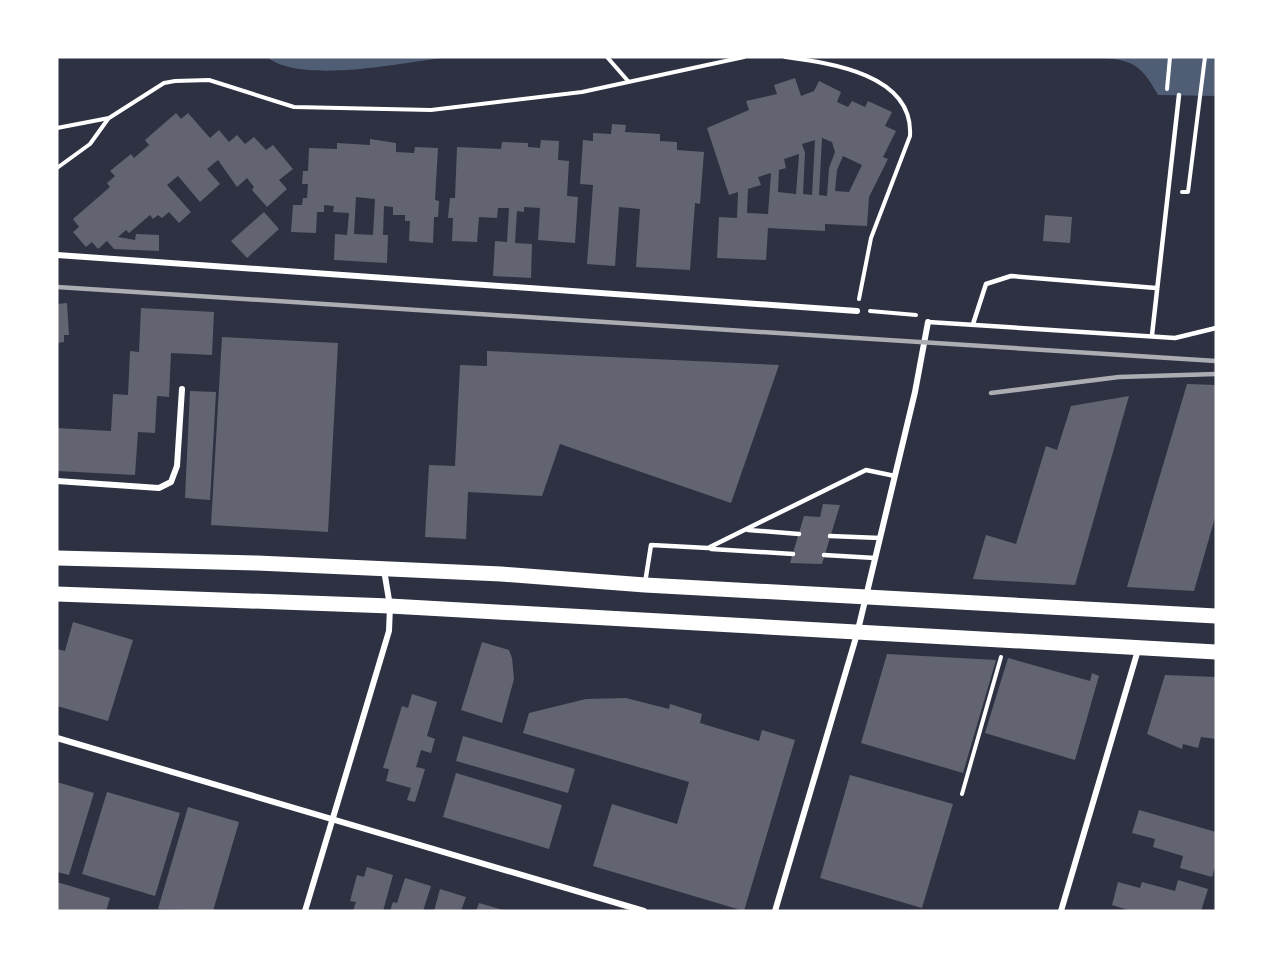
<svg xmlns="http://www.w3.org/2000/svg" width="1273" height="968" font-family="'Exo 2',sans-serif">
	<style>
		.water { fill: #4f5d75 }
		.building { fill: #626471; fill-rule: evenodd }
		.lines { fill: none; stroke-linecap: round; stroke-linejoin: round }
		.path { stroke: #fff; stroke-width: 4 }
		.service { stroke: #fff; stroke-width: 4.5 }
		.minor { stroke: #fff; stroke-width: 6 }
		.primary { stroke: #fff; stroke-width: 15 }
		.rail { stroke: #abadb3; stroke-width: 4.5 }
	</style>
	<rect width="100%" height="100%" fill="#2d3142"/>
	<g class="water">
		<path d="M267,57H449C406,62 301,85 267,57Z"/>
		<path d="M1094,57H1216V96L1158,95C1140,62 1131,60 1094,57Z"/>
	</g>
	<g class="building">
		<path d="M795,78L801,96L814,91L819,81L841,92L837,102L848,107L852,101L865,107L868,101L892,112L885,126L896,131L883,157L888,159L869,197L867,226L825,224V231L768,228L766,260L717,258L719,217L737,218L738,192L729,195L707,128L749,110L746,101L777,94L774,85ZM822,138L832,142L835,152L829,168L827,196L819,195ZM815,140L812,195L803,194L805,153L802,144ZM799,154L796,194L778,192L779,170L786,168L784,159ZM843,156L862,165L849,192L835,191L837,170ZM771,173L768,214L747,213L748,189L761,185L758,177Z"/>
		<polygon points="176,113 181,119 188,113 210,138 219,130 229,142 237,135 245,144 254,137 266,150 273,145 293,169 279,180 287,189 267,207 252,190 254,187 247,178 237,187 218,160 207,169 220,184 200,202 178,176 167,185 191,212 179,223 169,212 162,218 158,215 153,219 150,215 129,233 126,230 118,237 135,240 136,234 159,235 159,251 114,249 107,241 98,249 92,242 86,247 73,232 79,227 73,219 110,187 107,183 115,176 110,171 131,154 134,158 149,145 145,140"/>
		<polygon points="612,124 626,125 625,132 660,134 660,141 677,142 677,150 704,152 700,204 695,203 690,270 636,267 640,209 619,207 615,266 587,264 593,185 580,184 583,140 593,141 593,133 611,134"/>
		<path d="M370,139L396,143V152L414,153L415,147L438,148L435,200L439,201L438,217H434L433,243L409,241L410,221H405V215H393V207L384,206L383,235H388L387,263L334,260L335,234L347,235L349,213L333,212L334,206L324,205V212H317L316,233L291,232L293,205H302L303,198H307L308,184H302L303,171H308L309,148L337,149V143L370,145ZM356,197L375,199L373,235L354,234Z"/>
		<polygon points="541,140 559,141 558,160 569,161 567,196 578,197 575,243 538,240 540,208 524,207 524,212 517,211 515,243 532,244 531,278 493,276 495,241 507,242 509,208 498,208 497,218 479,217 477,242 452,241 453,218 448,218 450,198 455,198 457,147 501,149 502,142 528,143 528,147 540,148"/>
		<polygon points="264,212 279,229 247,258 231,241"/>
		<polygon points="1045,215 1072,217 1070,243 1043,241"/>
		<polygon points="67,303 69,335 64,335 64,342 57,343 57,304"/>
		<polygon points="141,308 214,312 212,355 171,353 169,397 157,396 155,433 138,432 135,475 57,471 57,428 111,431 113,394 128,395 130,351 139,352"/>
		<polygon points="222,337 338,343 328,532 211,525"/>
		<polygon points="487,351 590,356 779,365 731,503 560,444 542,496 468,492 466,539 425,537 429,465 455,466 460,365 487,366"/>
		<polygon points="1187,384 1216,385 1216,514 1194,591 1127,587"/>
		<polygon points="190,391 216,392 210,500 185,498"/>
		<polygon points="1129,396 1075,585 973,579 986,535 1016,544 1046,446 1057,450 1071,406"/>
		<polygon points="823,504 840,505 822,564 790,563 804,516 820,517"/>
		<polygon points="73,622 133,640 108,721 57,706 57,649 65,651"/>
		<polygon points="482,642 509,650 512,658 514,679 502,723 461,710"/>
		<polygon points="887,654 996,660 963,773 861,743"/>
		<polygon points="1008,658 1090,681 1092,673 1099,676 1075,760 985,733"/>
		<polygon points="1165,675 1216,677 1216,739 1201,737 1198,748 1183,744 1182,749 1147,734"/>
		<polygon points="412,694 437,702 427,736 435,739 431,753 421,750 416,767 425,769 415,802 407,800 411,788 386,781 389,769 383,768 402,706 408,708"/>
		<polygon points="626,698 669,709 670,704 702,714 700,723 759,741 762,730 795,740 744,911 593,866 612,804 677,824 689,782 523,733 529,713 586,699"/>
		<polygon points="463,736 575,769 568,793 456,761"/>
		<polygon points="456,773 562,805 549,849 443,817"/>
		<polygon points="850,775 953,804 922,908 820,878"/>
		<polygon points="57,782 94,793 69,875 57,872"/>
		<polygon points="107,792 180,813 155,896 82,874"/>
		<polygon points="188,807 239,822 213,911 158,909"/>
		<polygon points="1139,810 1216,832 1216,864 1212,877 1180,868 1183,856 1153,847 1155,839 1132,833"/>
		<polygon points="367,867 393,875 383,911 353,911 356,902 350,901 357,875 364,877"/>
		<polygon points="405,878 431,886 423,911 390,911 393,902 397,903"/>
		<polygon points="1178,880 1208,889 1201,911 1132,911 1112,905 1118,882 1140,888 1142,882 1175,891"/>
		<polygon points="57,882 110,898 106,911 57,911"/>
		<polygon points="440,889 466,897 461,911 434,911"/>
		<polygon points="479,903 503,910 503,911 476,911"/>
	</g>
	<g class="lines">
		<g class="path">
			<polyline points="607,57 628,81"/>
			<path d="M785,57C830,63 914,74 910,136L871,238L859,299"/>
			<polyline points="1167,89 1170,57"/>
			<polyline points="57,128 109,118 164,83 175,81 209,80 294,107 431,110 582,92 744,57"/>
			<polyline points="57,168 90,144 108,119"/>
			<polyline points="1182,192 1188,192 1205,57"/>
			<polyline points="870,311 916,315"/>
			<polyline points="962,794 1001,657"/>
		</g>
		<g class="service">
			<polyline points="928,322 1175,338 1216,328"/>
			<polyline points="973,324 986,284 1011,276 1156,288"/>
			<polyline points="1152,335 1179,95"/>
			<polyline points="748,530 799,534"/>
			<polyline points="830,536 880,538"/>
			<polyline points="711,549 793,554"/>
			<polyline points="824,555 875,558"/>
			<polyline points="645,583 651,545 708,548 866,470 895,476"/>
		</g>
		<g class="minor">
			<polyline points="57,255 857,311"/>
			<polyline points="57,481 159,488 171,482 177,466 182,389"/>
			<polyline points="57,738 644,911"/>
			<polyline points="305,911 389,631 390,606 384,570"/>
			<polyline points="775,911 857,634 915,392 928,322"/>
			<polyline points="1061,911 1138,650"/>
		</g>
		<g class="primary">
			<polyline points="57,558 257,563 501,574 645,585 1216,616"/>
			<polyline points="57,594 390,606 1216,652"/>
		</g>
		<g class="rail">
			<polyline points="57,287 1216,361"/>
			<polyline points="991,393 1119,377 1216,374"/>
		</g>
	</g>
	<rect width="1273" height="968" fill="none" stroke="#ffffff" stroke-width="117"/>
</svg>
